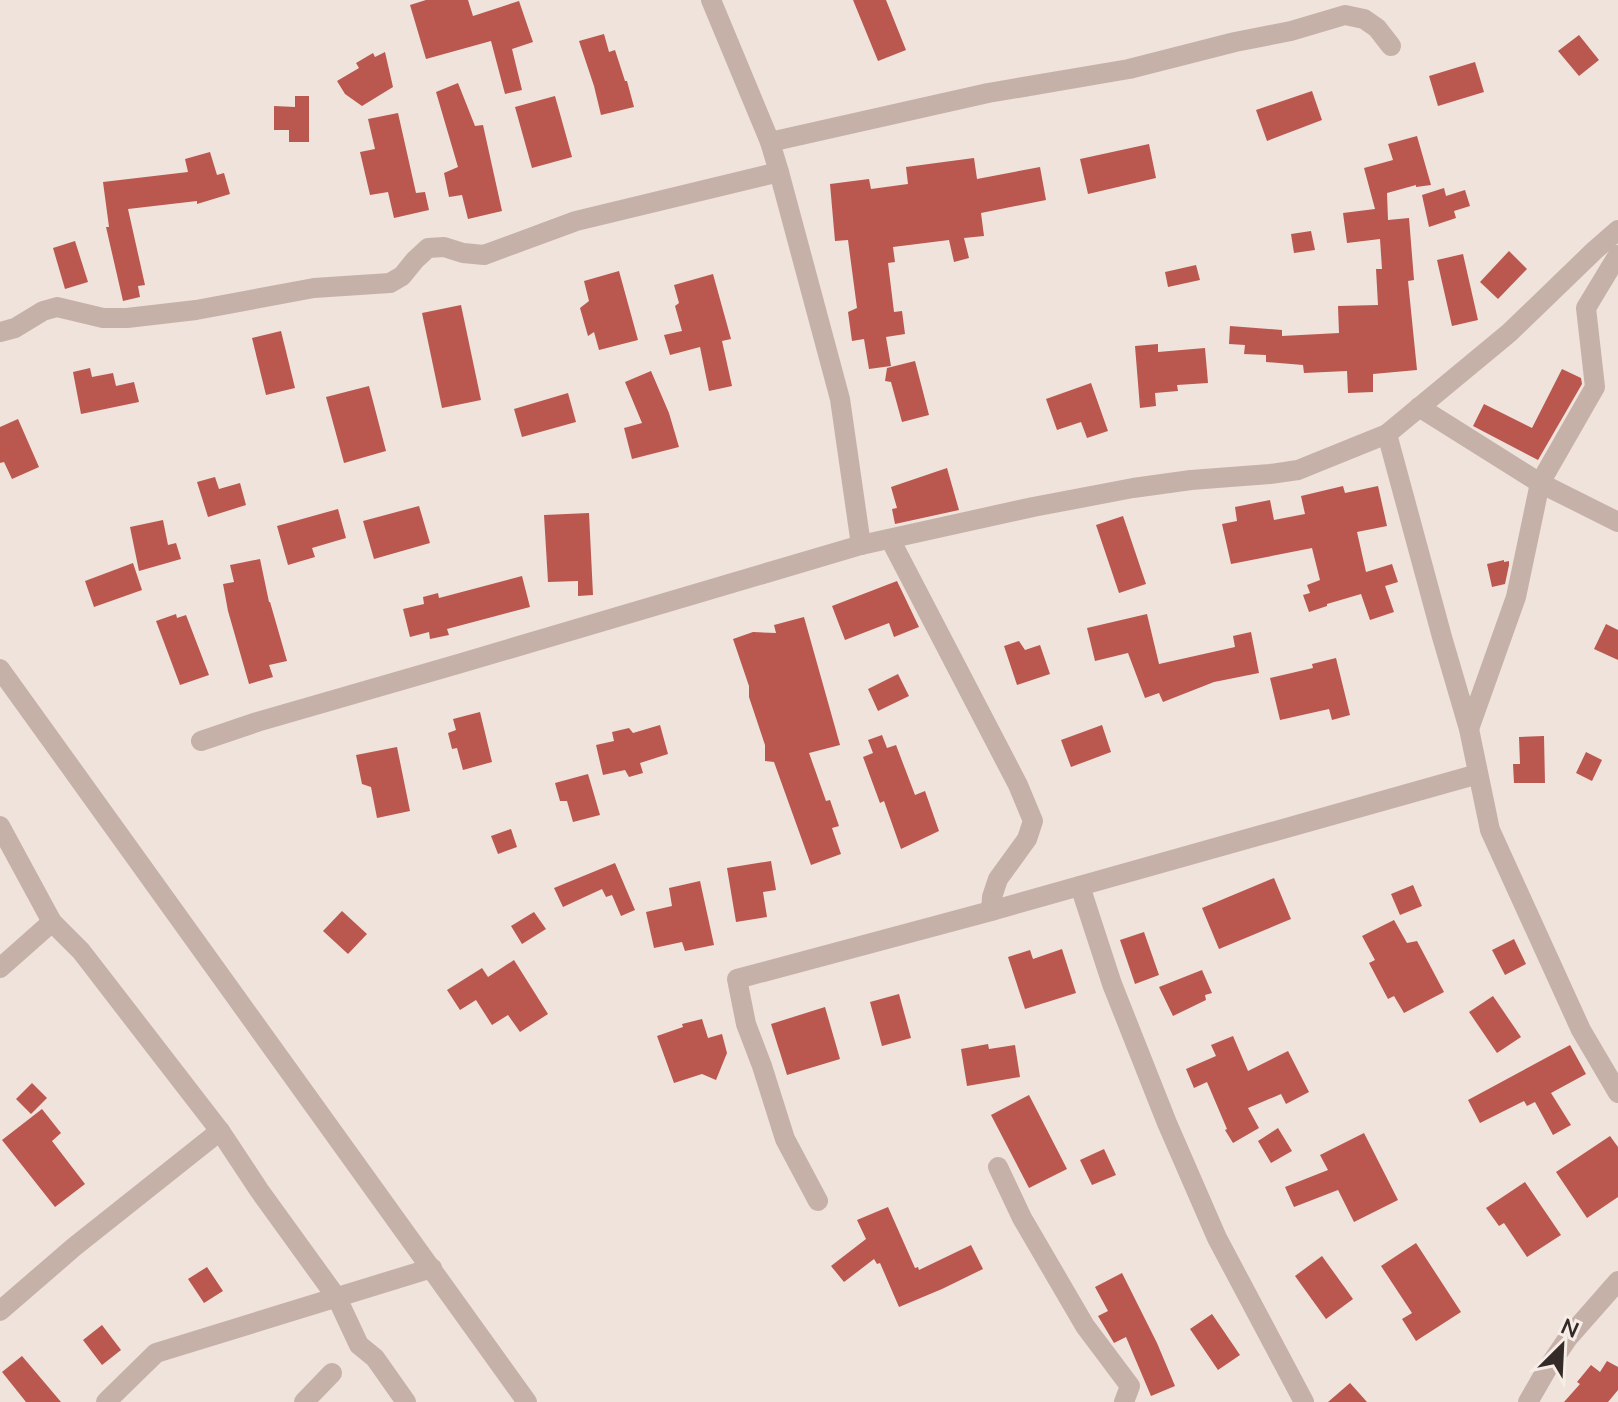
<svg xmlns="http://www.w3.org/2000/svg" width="1618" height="1402" font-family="Mulish,sans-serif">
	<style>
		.building { fill: #ba574f }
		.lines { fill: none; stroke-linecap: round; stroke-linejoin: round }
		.street { stroke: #c6b1a9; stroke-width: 20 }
	</style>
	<rect width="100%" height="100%" fill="#efe3dc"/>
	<g class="building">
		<polygon points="426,0 468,0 473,16 519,1 533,42 512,49 522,90 505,94 491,41 426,59 410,5"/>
		<polygon points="853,0 886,0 906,50 878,61"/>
		<polygon points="604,34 609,52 615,50 625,81 627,81 634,107 601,115 594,86 579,41"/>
		<polygon points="1579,35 1599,60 1579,76 1558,51"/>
		<polygon points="385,52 393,87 362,106 345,94 337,81 359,68 356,63 373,53 375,57"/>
		<polygon points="1475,62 1484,92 1438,106 1429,76"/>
		<polygon points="458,83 475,126 483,125 502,211 468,219 462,195 449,197 444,173 458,167 436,92"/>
		<polygon points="1312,91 1322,120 1267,141 1256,110"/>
		<polygon points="295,96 309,96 309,142 289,142 289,130 274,130 274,106 295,107"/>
		<polygon points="555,96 572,157 532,168 515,107"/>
		<polygon points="398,113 416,193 425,192 429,210 394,218 388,192 370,195 360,152 375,149 368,119"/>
		<polygon points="1417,136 1431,185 1416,187 1416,185 1387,193 1388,220 1409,218 1414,280 1408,281 1417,370 1373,374 1373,392 1348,393 1347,371 1304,373 1303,365 1266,362 1266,355 1244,354 1245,345 1229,344 1230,326 1282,330 1282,336 1339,333 1338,306 1378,305 1376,269 1382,269 1380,239 1347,243 1343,213 1375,209 1364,168 1393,160 1388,144"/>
		<polygon points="1149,144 1156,178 1088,194 1080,159"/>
		<polygon points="210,152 217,175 224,173 230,194 197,204 197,201 128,209 145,285 138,286 140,297 123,301 106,227 109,227 103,182 188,172 185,159"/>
		<polygon points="974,158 977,179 1040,167 1046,200 981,213 984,236 964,238 969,258 954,262 949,240 893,247 895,262 888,263 894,312 902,311 905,334 886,337 891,366 869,369 864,339 852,341 848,312 857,308 848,240 835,241 830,184 869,179 871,189 908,184 906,167"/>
		<polygon points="1444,188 1446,196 1465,190 1470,206 1454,211 1456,218 1429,227 1422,195"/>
		<polygon points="1311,231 1315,250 1294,253 1291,234"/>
		<polygon points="75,241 88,282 65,289 53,248"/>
		<polygon points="1509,251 1527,269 1498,299 1480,282"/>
		<polygon points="1463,254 1478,320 1452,326 1437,260"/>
		<polygon points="1196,265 1200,280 1168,287 1165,272"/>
		<polygon points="619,271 638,340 599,350 594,332 588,336 580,308 589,301 584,281"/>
		<polygon points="713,274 731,339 722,341 732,386 709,391 700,347 670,355 664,335 682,331 675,306 679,303 674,285"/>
		<polygon points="461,305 481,400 442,408 422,313"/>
		<polygon points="281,331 295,388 266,395 252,338"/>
		<polygon points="1158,344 1158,352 1205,348 1208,383 1177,385 1178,391 1155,393 1156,406 1140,408 1135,346"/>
		<polygon points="915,361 929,415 902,422 891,382 885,381 887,368"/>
		<polygon points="90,368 92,377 113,373 116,386 134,382 139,402 81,414 73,372"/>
		<polygon points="1562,369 1581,378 1582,384 1538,460 1473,426 1484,404 1532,428"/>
		<polygon points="651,371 669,413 679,447 632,459 624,428 642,423 625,382"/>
		<polygon points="1091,383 1108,431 1087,438 1081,422 1057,430 1046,399"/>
		<polygon points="369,386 386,451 344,463 326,397"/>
		<polygon points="568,393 576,422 522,437 514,409"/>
		<polygon points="18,419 39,467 12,479 4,462 0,463 0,427"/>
		<polygon points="947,468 959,510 895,524 892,509 897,508 891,487"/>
		<polygon points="215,477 219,489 240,483 246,505 208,517 197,482"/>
		<polygon points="1343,486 1345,493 1378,486 1387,526 1357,532 1366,572 1392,564 1398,582 1385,586 1394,612 1370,620 1361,594 1327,604 1327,606 1309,612 1303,595 1310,593 1307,585 1320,580 1312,548 1231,564 1222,524 1237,521 1235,507 1270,500 1274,520 1305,514 1301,496"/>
		<polygon points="419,506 430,543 374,559 363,521"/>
		<polygon points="338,509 346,538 312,548 315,557 288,565 277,526"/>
		<polygon points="589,513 593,595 578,596 578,581 548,582 544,515"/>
		<polygon points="1123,516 1146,584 1119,593 1096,525"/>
		<polygon points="163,520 168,545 176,543 181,559 139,571 130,527"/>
		<polygon points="260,559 269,602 270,602 287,661 269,665 273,677 249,684 228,611 223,584 234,582 230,565"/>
		<polygon points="1504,560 1504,562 1509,561 1509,565 1505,584 1492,587 1487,564"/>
		<polygon points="133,563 142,590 94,607 85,581"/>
		<polygon points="522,576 530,607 447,629 449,635 430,639 429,632 410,637 403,609 424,604 423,597 438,593 439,598"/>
		<polygon points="897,581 919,627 894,637 889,623 845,640 832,606"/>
		<polygon points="176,614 177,618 186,615 209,675 180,685 156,621"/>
		<polygon points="1147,614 1159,664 1235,647 1233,636 1251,632 1259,673 1214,682 1163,702 1159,693 1145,698 1128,653 1095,661 1087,628"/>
		<polygon points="804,617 840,745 809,753 826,801 830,800 839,826 832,828 841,854 811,865 774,762 765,761 765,745 749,697 749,686 733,639 753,632 776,633 774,625"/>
		<polygon points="1606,624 1618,630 1618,660 1594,649"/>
		<polygon points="1019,641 1025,650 1040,645 1050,674 1017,685 1004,646"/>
		<polygon points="1336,658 1350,715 1332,720 1329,709 1280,720 1270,678 1313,668 1312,664"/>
		<polygon points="898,674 909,696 878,711 868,689"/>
		<polygon points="480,712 492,762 463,770 457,748 452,749 448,733 456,730 453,719"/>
		<polygon points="660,725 668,754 640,763 643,773 629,777 625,770 603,775 596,745 614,741 612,732 629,728 633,733"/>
		<polygon points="1102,725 1111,752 1071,767 1061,740"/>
		<polygon points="882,735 887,748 896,745 915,795 925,791 939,831 901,849 884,801 880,803 863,757 873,753 868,740"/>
		<polygon points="1544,736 1545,783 1514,783 1513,764 1520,764 1519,737"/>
		<polygon points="397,747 410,811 377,818 371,787 362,784 356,755"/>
		<polygon points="1586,752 1602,760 1592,781 1576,773"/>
		<polygon points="588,774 600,815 573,822 567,801 560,801 555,783"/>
		<polygon points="511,829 517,847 498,854 491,836"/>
		<polygon points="771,861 776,890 763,892 767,917 736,922 727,868"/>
		<polygon points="615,863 635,910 621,916 612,895 606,897 602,889 563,907 554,888"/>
		<polygon points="1274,878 1291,919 1219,949 1202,908"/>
		<polygon points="700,881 714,945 685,951 682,942 654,948 646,912 672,906 669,888"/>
		<polygon points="1413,885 1422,906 1400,915 1391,894"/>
		<polygon points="342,911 367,934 348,954 323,931"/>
		<polygon points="534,912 546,929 522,944 511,926"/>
		<polygon points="1394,920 1407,943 1417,941 1444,992 1404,1013 1394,996 1388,999 1369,963 1375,960 1362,936"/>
		<polygon points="1144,932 1159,975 1135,984 1120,940"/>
		<polygon points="1514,939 1526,964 1505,975 1492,950"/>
		<polygon points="1062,949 1076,993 1025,1009 1008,957 1030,950 1033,959"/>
		<polygon points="514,960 548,1014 520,1032 508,1015 492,1025 476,1000 460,1010 447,990 482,968 488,977"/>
		<polygon points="1202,970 1212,993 1205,995 1206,1000 1173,1016 1159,987"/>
		<polygon points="899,994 911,1038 882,1046 870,1002"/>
		<polygon points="1493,996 1521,1037 1497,1053 1469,1012"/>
		<polygon points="825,1007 840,1059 787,1075 771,1024"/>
		<polygon points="702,1019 708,1038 722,1034 727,1053 716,1080 702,1074 674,1083 657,1036 683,1027 682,1024"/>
		<polygon points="1233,1036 1248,1071 1288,1051 1309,1092 1286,1104 1281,1094 1248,1108 1259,1128 1233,1143 1225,1130 1227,1129 1207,1082 1194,1088 1186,1069 1216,1056 1211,1045"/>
		<polygon points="988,1044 989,1049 1015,1045 1020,1077 967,1086 961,1049"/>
		<polygon points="1570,1045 1586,1074 1551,1093 1571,1125 1553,1135 1535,1102 1527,1106 1524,1101 1480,1123 1468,1100"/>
		<polygon points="32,1083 47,1098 31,1114 16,1099"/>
		<polygon points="1029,1095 1067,1169 1029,1188 991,1115"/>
		<polygon points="42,1109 61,1133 52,1141 85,1184 55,1207 2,1140"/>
		<polygon points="1278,1128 1292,1151 1271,1163 1258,1141"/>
		<polygon points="1364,1133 1398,1200 1354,1222 1338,1190 1294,1207 1285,1187 1328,1170 1320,1155"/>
		<polygon points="1610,1136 1618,1147 1618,1197 1587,1218 1556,1172"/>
		<polygon points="1104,1149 1116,1175 1092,1185 1080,1160"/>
		<polygon points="1525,1182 1561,1235 1527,1257 1504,1223 1499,1226 1486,1208"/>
		<polygon points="888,1207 915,1268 918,1267 919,1270 971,1245 983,1269 942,1289 899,1307 880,1263 877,1264 874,1259 844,1282 831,1266 866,1239 857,1220"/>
		<polygon points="1416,1243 1461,1312 1416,1341 1402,1319 1412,1313 1381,1266"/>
		<polygon points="1322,1256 1353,1299 1326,1319 1295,1276"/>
		<polygon points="207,1267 223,1291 204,1303 188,1279"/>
		<polygon points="1122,1273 1157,1343 1175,1386 1151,1396 1126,1337 1114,1343 1098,1316 1108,1311 1095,1287"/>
		<polygon points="1212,1314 1240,1355 1218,1370 1190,1329"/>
		<polygon points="102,1325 121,1350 102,1365 83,1340"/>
		<polygon points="22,1356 61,1402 26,1402 2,1372"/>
		<polygon points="1607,1361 1618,1367 1618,1390 1608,1402 1564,1402 1580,1384 1577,1382 1591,1365 1600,1372"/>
		<polygon points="1350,1383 1367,1402 1328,1402"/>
	</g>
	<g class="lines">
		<g class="street">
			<polyline points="711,0 770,142 779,172 840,399 861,545"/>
			<polyline points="770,142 988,93 1129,69 1235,42 1291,31 1345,15 1364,19 1377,28 1391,46"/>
			<polyline points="0,332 15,328 43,311 57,307 103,318 127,318 196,310 314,288 390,283 402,276 415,260 428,248 444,247 463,253 484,255 576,221 779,172"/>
			<polyline points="1419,407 1540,483 1618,522"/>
			<polyline points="1387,434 1442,637 1469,729 1490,830 1581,1030 1618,1093"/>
			<polyline points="890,539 1018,785 1033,821 1027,839 998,879 992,897 991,911"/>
			<polyline points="0,669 527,1402"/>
			<polyline points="1469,729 1516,597 1540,483 1595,387 1586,308 1618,255"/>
			<polyline points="201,741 257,722 458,664 861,545 1033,507 1133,488 1191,480 1270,474 1298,470 1387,434 1509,333 1595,250 1618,230"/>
			<polyline points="0,826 52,922 81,951 220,1131 259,1190 337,1298 359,1345 375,1358 406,1402"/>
			<polyline points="1080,886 1112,984 1167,1123 1217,1238 1304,1402"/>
			<polyline points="0,968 52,922"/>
			<polyline points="998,1167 1022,1218 1085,1326 1130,1386 1124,1402"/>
			<polyline points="818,1201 785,1139 762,1066 746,1024 737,979 991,911 1478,774"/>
			<polyline points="0,1311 74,1247 220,1131"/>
			<polyline points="106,1402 156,1353 432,1268"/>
			<polyline points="304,1402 332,1373"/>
			<polyline points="1528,1402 1547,1369 1568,1338 1618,1281"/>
		</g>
	</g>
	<g transform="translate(1562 1346) rotate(24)" stroke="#f7ede7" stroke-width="6" paint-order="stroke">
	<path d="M0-6L14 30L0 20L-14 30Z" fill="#342a28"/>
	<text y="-12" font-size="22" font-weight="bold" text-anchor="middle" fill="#342a28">N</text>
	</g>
</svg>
